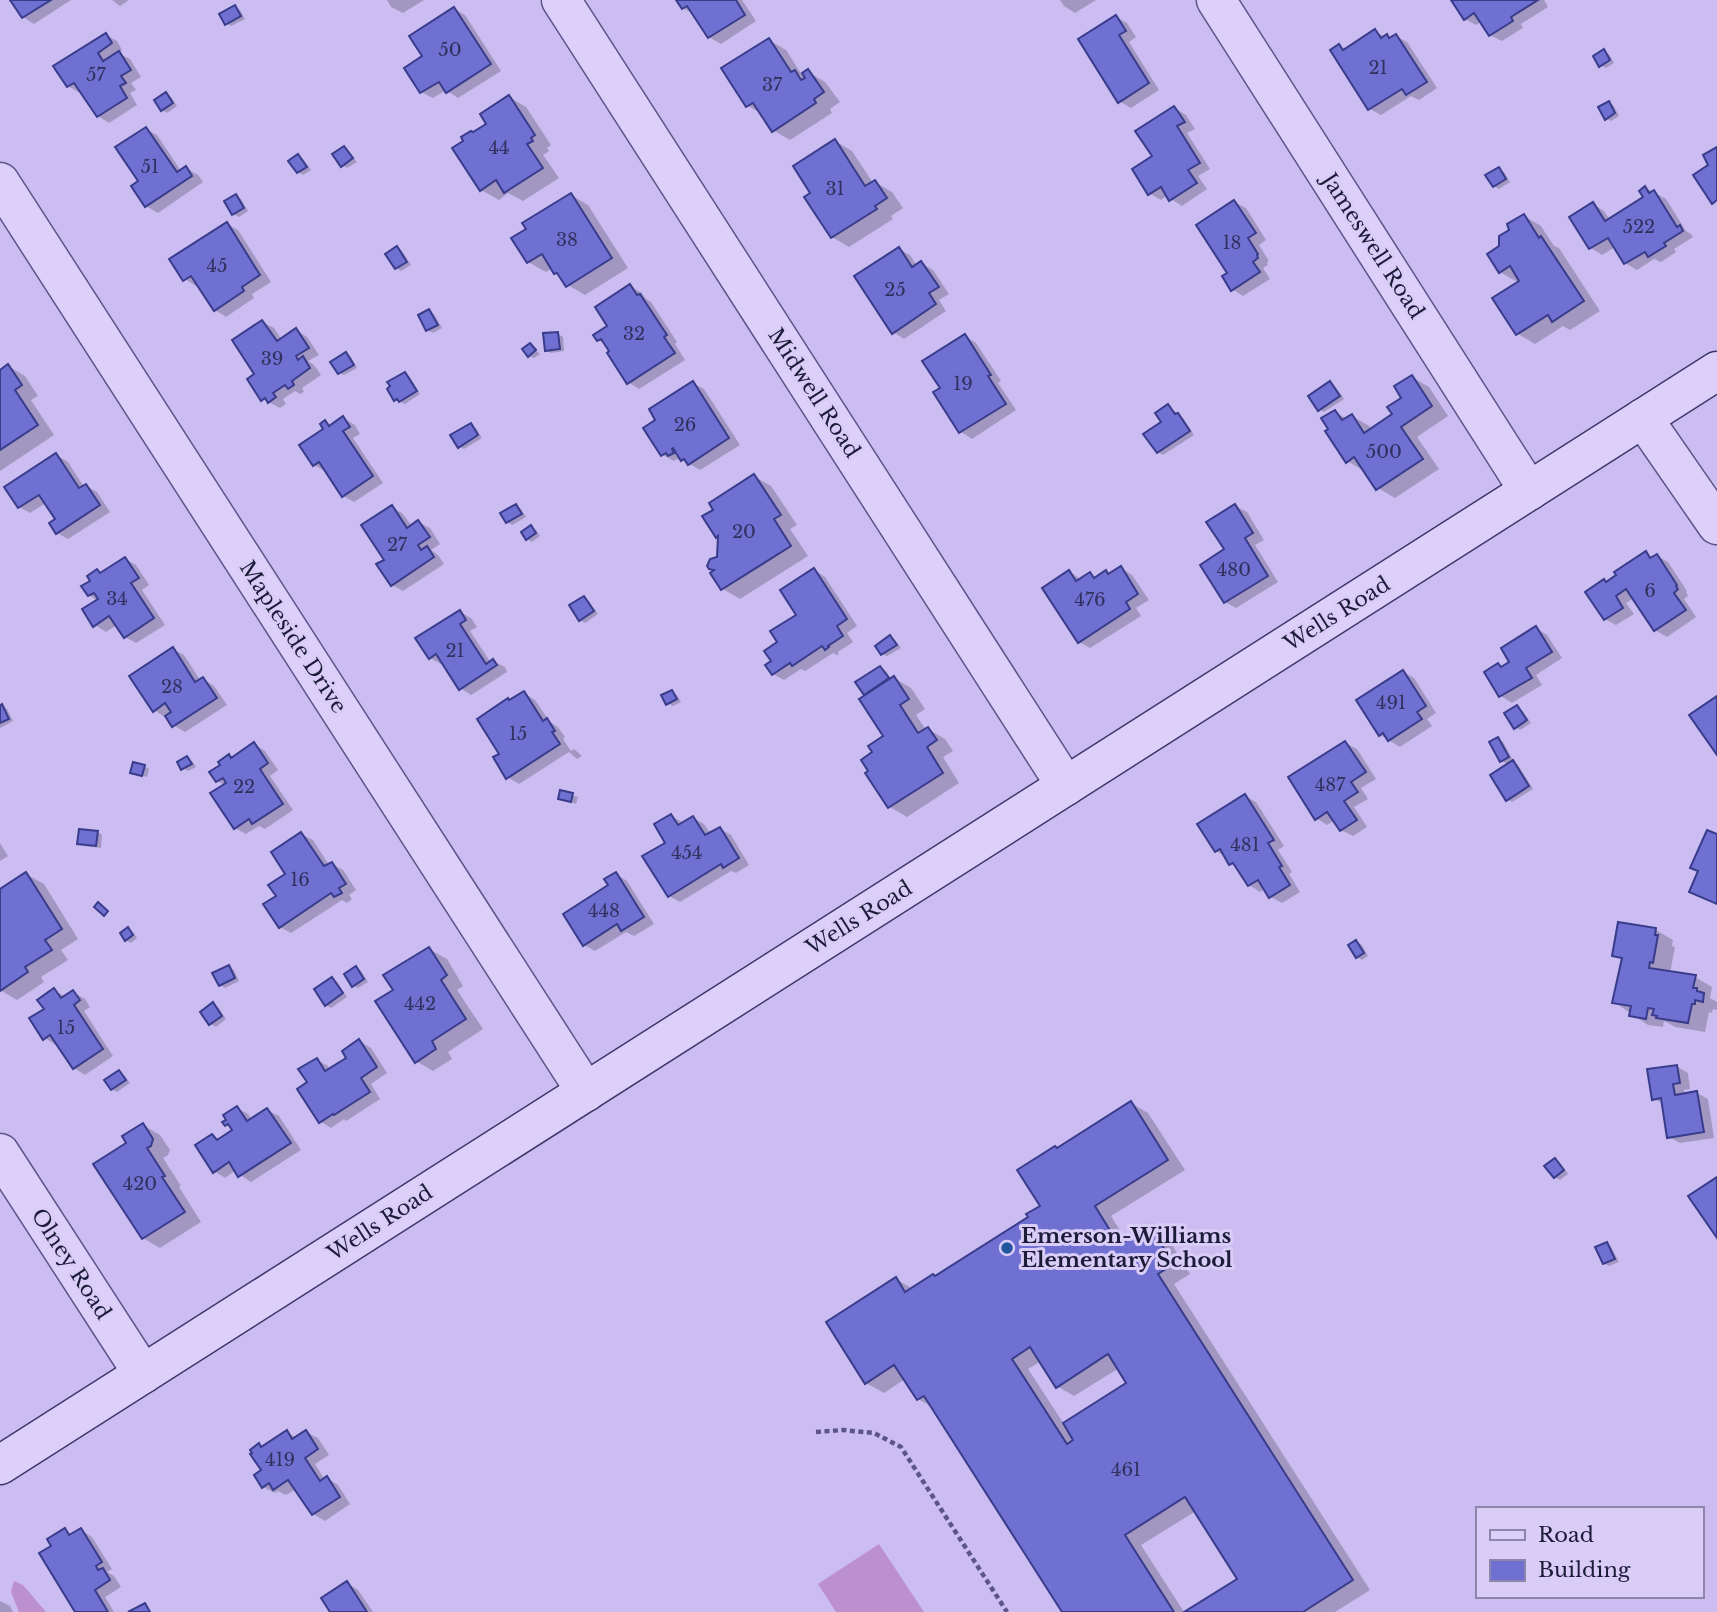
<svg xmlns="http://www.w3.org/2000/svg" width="1717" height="1612" font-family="'Libre Baskerville',serif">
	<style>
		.green { fill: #bc90cf }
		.shadow { fill: #0003; fill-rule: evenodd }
		.building { fill: #7070d2; stroke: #393b8b; stroke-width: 2; fill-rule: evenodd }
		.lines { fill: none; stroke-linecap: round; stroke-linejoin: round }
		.minor-casing { stroke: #5b558a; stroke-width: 41 }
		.secondary-casing { stroke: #3c386b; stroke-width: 41 }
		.path { stroke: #5b558a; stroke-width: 4.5; stroke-dasharray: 5 3.5; stroke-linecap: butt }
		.minor { stroke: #dcd0fb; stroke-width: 38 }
		.secondary { stroke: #dcd0fb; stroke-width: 38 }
		.poi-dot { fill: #21569d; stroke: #d9cdf8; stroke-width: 2.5 }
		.labels { text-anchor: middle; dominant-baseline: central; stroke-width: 6; stroke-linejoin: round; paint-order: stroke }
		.number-label { font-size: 18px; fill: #31305e }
		.street-label { font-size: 21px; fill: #1c1b38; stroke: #d9cdf8 }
		.poi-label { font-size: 21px; font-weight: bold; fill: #1c1b38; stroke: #d9cdf8; text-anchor: start }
	</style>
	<rect width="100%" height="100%" fill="#cbbdf1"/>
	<g class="green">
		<polygon points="879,1544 924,1612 836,1612 818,1584"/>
		<polygon points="14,1581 23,1585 46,1612 19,1612 11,1592"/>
	</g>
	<g class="shadow">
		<polygon points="12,0 71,0 34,24 23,17"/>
		<polygon points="112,0 129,0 120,6"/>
		<polygon points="387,0 424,0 403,13 391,7"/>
		<polygon points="678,0 742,0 756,21 721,44 709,37 694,14 683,8"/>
		<polygon points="1060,0 1096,0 1075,13 1064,6"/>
		<polygon points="1453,0 1544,0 1548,7 1521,24 1523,28 1502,41 1490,35 1482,21 1476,25 1465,19"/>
		<polygon points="235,7 240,10 245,19 231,26 226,23"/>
		<polygon points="454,9 465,15 501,71 458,98 446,90 433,98 421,92 425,57"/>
		<polygon points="1116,17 1127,23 1136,37 1129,42 1159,90 1131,108 1119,101"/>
		<polygon points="1375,32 1391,39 1396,36 1407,42 1437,88 1419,100 1411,96 1381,115 1370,109 1339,46 1346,50"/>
		<polygon points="106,35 117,41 122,50 118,53 130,59 141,77 131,83 136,90 130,93 137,105 109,123 98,116 82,91 80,93 68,86"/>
		<polygon points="769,40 786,50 802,75 808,72 825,82 840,102 830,109 832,113 790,140 773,130 762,114 748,106"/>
		<polygon points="1604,52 1609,54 1614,63 1606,68 1601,65"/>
		<polygon points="166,94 171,97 177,106 167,113 162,110"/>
		<polygon points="509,97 526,107 551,145 547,148 549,151 543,155 559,178 523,201 508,193 499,200 481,190 474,134 488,124"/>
		<polygon points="1609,103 1614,106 1619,116 1611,121 1606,118"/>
		<polygon points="1175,108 1186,115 1195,129 1187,133 1210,169 1198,176 1207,189 1182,206 1171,199 1168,195 1161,200 1149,193"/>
		<polygon points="146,129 157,135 181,171 186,168 198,175 203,182 158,213 146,206 140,181"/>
		<polygon points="835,141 852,151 873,183 875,182 892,192 903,208 891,216 893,219 849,247 832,237 812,194"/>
		<polygon points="344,148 349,151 357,162 347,168 342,165"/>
		<polygon points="298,156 303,159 311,170 303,175 298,172"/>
		<polygon points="1499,169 1504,172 1510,182 1499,189 1494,186"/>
		<polygon points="1646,188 1666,199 1686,231 1691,234 1693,237 1674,249 1676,252 1661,262 1654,259 1637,270 1625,263 1615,247 1602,255 1591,248 1571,218 1593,204 1604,211 1610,220 1645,197"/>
		<polygon points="571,195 588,205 628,268 585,295 568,285 562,276 556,273 552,268 546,272 528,262"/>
		<polygon points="236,196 241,199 248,211 239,217 233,214"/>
		<polygon points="1234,202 1246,208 1266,240 1259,245 1269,261 1267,262 1268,265 1263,268 1270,279 1243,296 1232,289 1229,273"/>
		<polygon points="1524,216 1541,226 1554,246 1559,248 1600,311 1570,330 1563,326 1535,344 1518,334 1494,298 1519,283 1500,272 1501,247 1511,231"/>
		<polygon points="227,224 238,230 271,282 252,294 254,298 226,317 215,310 198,284 196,286 185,279"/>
		<polygon points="397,248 402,251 411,265 401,271 396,268"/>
		<polygon points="899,249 910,255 917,266 921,263 933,270 949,294 939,300 946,311 904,339 893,332"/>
		<polygon points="630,286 642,293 646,299 651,302 677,342 675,344 685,360 639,389 628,382 607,345 598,340 609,327"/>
		<polygon points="429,311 434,314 442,328 433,333 428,330 420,316"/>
		<polygon points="262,322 274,328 282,340 296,330 307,337 319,355 308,361 314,365 321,375 302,388 304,392 300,394 295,391 283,399 286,404 280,408 263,399 257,374"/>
		<polygon points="558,334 563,337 564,351 551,353 546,350"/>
		<polygon points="965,336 976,343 1001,381 998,383 1016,410 972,439 961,432 936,393 942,388"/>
		<polygon points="530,345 540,354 534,358 529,356"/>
		<polygon points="346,354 351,357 357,368 344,375 339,373"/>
		<polygon points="8,366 25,376 38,396 31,400 54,435 0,471 0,372"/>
		<polygon points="405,374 410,377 420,394 405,404 395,400"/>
		<polygon points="1412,377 1429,387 1448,416 1417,437 1439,469 1395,498 1378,488 1364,471 1347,461 1335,412 1347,419 1352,416 1369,426 1372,430 1394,415 1404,398"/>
		<polygon points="693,383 704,389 740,445 700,470 683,460 681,461 677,459 674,461 663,455 658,420"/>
		<polygon points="1330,383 1335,386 1344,399 1324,412 1319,409"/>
		<polygon points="1168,406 1183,418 1194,435 1163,455 1158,452 1163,422"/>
		<polygon points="343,418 355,425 360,434 353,438 383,483 354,502 343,496 326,471 325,471 314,465 325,430 326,422 331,426"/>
		<polygon points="471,425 476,428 482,438 464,449 459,446"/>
		<polygon points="56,455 68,462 84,487 86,486 97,492 110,512 68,539 57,533 57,520 46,503 30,513 19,507"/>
		<polygon points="754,476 771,486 797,525 790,529 808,556 740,599 723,589 713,573 716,571 710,568 718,558 720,538 717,536 715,510"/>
		<polygon points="516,506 521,509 526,517 512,525 507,522"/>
		<polygon points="1235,506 1247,512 1264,540 1255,545 1278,582 1236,608 1225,602 1226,550"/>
		<polygon points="392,507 403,514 412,526 418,522 430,528 440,544 431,550 438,555 444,564 403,591 392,585 386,560"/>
		<polygon points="531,528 536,530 540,536 532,542 527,539"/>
		<polygon points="1646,553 1654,558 1657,556 1668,562 1687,591 1686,592 1688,596 1684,599 1696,617 1667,637 1655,630 1634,598 1626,603 1634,614 1616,625 1605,619 1607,583"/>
		<polygon points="125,559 136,565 149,585 142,590 165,625 136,643 125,637 117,625 106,632 95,625 98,601 89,595 92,581"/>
		<polygon points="1121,568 1132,575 1149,600 1136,608 1141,616 1090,648 1079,642 1070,572 1082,580 1090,574 1097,578 1106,573 1110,575"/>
		<polygon points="814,570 825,577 857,626 847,633 853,642 838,652 839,654 837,655 833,653 805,671 801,669 784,680 773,674 773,662 798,615"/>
		<polygon points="584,598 589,601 598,614 585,623 580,620"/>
		<polygon points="460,612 471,618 477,627 470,631 491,663 493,661 505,667 507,672 471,695 460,688 443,663 441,664 430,658"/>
		<polygon points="1536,628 1547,635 1562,658 1536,675 1542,685 1512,703 1501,696 1486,673 1498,665 1503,668 1511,662"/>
		<polygon points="890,637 895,640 901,648 887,656 882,654"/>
		<polygon points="173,649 184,655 200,680 203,679 214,686 227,705 185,732 173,725 167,716 165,717 154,710"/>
		<polygon points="880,668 886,671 892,680 894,678 911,688 925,709 916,715 926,730 928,729 945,739 953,751 943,757 959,783 907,817 890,807 868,773 874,753 886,736 868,695 865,693"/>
		<polygon points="1403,672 1414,678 1436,713 1427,719 1432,726 1400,747 1380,735"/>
		<polygon points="672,692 677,695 681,702 673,706 668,703"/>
		<polygon points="524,693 535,700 550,722 558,727 565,737 563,739 571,751 574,749 582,756 577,759 569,752 519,784 507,777 501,754"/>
		<polygon points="2,706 7,709 13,721 0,728 0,708"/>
		<polygon points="1517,707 1522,710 1531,723 1520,730 1515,727"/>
		<polygon points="1498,739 1503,742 1513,760 1511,761 1518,765 1533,789 1512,802 1507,799 1509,765 1502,761"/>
		<polygon points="1345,743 1357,749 1376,779 1361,788 1368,799 1354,807 1367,827 1353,836 1341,830 1335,820 1327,825 1316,818"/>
		<polygon points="254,744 265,751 278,770 270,776 293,810 265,829 259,826 246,834 235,828 225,785 217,781 223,765 229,756 233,759"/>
		<polygon points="187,758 192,761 196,767 188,771 183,768"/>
		<polygon points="144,766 149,769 147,777 132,772"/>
		<polygon points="562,792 578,797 576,804 560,798"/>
		<polygon points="1245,796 1256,802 1284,846 1278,850 1292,872 1289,874 1300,892 1282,903 1271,897 1265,889 1260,892 1249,885 1238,868 1231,863 1227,857 1216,851"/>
		<polygon points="671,816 682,822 693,818 704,824 711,834 720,829 731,835 749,865 736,873 731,871 680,902 669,896"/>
		<polygon points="97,832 102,835 101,848 84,846 79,843"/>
		<polygon points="301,834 313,840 329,865 332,864 343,870 356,890 349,895 352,899 347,903 342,900 291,933 280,927 287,874"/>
		<polygon points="0,843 8,856 0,861"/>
		<polygon points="26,874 44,884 78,939 61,950 68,960 41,977 44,982 17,1000 0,990 0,891"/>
		<polygon points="616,874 627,881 654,924 634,936 626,932 595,951 584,945"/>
		<polygon points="1620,924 1656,930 1673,940 1672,946 1675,947 1670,973 1695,977 1712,987 1710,998 1717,1002 1717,1010 1713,1009 1712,1013 1709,1012 1705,1032 1675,1027 1664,1021 1663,1027 1648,1025 1614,1002 1624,961 1614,955"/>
		<polygon points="128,930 133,932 137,938 131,943 126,940 122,934"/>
		<polygon points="1356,942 1362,945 1368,956 1362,960 1357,957"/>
		<polygon points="429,949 447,959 463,986 457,990 483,1029 448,1052 452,1059 433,1071 416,1061 395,991"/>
		<polygon points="229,967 234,970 239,981 225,988 220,985"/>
		<polygon points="356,968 361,971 368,982 358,988 353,985"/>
		<polygon points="332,979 337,982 347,997 331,1008 326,1005"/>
		<polygon points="54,990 66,997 73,992 85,999 90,1007 84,1011 113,1056 85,1075 74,1068 58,1044 56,1045 45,1038 46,1009"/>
		<polygon points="213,1004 218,1007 226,1019 216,1027 211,1024"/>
		<polygon points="360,1041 371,1048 387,1073 371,1084 380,1099 346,1121 344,1119 331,1128 320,1121 309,1083 317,1060 328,1066 330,1070 348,1058"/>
		<polygon points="1676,1066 1688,1073 1690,1089 1684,1090 1684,1095 1697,1093 1708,1099 1714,1138 1680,1143 1669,1137 1664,1104 1654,1099"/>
		<polygon points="119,1072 124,1075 130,1083 117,1092 112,1089"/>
		<path d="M1131,1103L1148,1113L1185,1170L1111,1216L1127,1242L1149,1227L1167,1237L1190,1274L1174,1284L1370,1590L1335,1612H1187L1239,1579L1196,1511L1141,1545L1184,1612H1064L934,1408L918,1399L905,1379L884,1393L866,1383L896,1279L913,1289L936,1277L1030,1218L1043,1206L1058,1149ZM1041,1361L1057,1386L1074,1396L1119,1368L1129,1383L1064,1424L1028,1369Z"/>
		<polygon points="237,1108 248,1114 252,1120 267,1110 279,1116 301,1150 251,1182 240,1175 236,1170 225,1178 214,1171 212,1136 220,1140 235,1130 226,1125"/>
		<polygon points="143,1125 160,1135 170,1150 168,1155 163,1158 181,1186 179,1187 201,1222 160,1248 143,1238 129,1143"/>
		<polygon points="1555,1160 1560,1163 1568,1174 1560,1180 1555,1177"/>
		<polygon points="1606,1244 1611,1247 1619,1262 1609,1266 1604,1263"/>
		<polygon points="287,1432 297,1438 306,1432 318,1438 329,1455 315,1464 325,1480 327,1478 338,1485 350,1504 325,1521 313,1514 296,1489 286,1495 278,1491 275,1493 263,1487 259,1445 263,1447"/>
		<polygon points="65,1530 73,1535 81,1530 92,1537 112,1569 107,1572 114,1576 121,1587 105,1597 114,1612 77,1612"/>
		<polygon points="347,1583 358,1590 373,1612 332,1612"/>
		<polygon points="0,1601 10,1606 13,1612 0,1612"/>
	</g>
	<g class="building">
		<polygon points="10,0 51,0 22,18"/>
		<polygon points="676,0 736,0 745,15 708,38 687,6 682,9"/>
		<polygon points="1451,0 1538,0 1511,17 1513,21 1489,36 1474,13 1464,20"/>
		<polygon points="235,5 241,16 225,25 219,14"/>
		<polygon points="454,7 491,64 446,93 439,82 420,93 404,68 422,56 409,36"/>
		<polygon points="1116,15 1126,31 1119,35 1149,83 1118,103 1078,39"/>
		<polygon points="1375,29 1381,38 1387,34 1389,38 1396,34 1427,82 1406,95 1402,89 1368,110 1330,50 1339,44 1343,50"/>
		<polygon points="106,33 112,43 98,53 103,61 119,51 131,70 121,76 126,83 120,86 127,98 97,117 74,83 67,87 53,66"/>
		<polygon points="769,38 791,72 795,70 801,80 805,78 802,73 808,69 824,92 814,99 816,103 772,132 753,103 746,107 721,68"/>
		<polygon points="1604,49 1610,60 1599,67 1593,56"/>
		<polygon points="166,92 173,103 161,111 154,100"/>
		<polygon points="509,95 535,135 531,138 533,141 527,144 543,168 504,193 496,180 480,191 452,148 463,141 461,137 471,131 473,132 486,124 480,114"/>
		<polygon points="1609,101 1615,113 1605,120 1598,107"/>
		<polygon points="1174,106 1185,122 1177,126 1200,163 1188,170 1197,183 1169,201 1161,187 1148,195 1132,169 1152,156 1135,131"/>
		<polygon points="146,127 177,172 186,166 192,176 145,207 131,186 138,181 115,147"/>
		<polygon points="835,139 865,186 875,180 887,198 875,206 877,209 831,238 804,197 810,193 793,166"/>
		<polygon points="344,146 353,158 341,167 332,154"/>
		<polygon points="1717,147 1717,200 1712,204 1693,175 1708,165 1703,155"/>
		<polygon points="298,154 307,167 297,173 288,161"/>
		<polygon points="1499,167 1506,179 1493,187 1485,175"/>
		<polygon points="1645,186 1649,193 1654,190 1677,227 1680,225 1683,231 1664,243 1666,246 1648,257 1645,252 1624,264 1608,238 1589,249 1569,217 1593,202 1605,221 1643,197 1639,191"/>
		<polygon points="571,193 612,258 566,287 557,273 554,274 542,254 527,263 511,238 526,229 522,223"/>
		<polygon points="236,194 244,208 232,215 224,201"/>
		<polygon points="1234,200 1256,233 1248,238 1258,254 1257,255 1258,258 1253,262 1260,272 1231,291 1222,276 1227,273 1196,225"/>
		<polygon points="1524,214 1539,238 1541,236 1584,301 1552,322 1548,315 1516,335 1492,298 1519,281 1510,266 1499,273 1487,254 1499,246 1499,236 1509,230 1507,224"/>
		<polygon points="227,222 260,275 242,287 244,291 214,311 191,276 183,281 169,259"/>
		<polygon points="397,246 407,262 395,269 385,254"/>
		<polygon points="899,247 912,267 921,261 939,287 929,293 936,304 892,334 854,276"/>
		<polygon points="630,284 637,295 640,294 667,335 664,337 675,353 627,384 607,353 609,351 601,339 597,341 593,335 607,326 595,307"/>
		<polygon points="429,309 438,325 426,331 418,315"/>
		<polygon points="262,320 277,341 296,328 309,348 296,356 298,360 303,356 310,368 292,381 294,385 288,389 285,385 273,393 276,397 268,403 265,398 261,401 247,379 254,374 232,340"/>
		<polygon points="558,332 560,349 545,351 543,333"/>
		<polygon points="965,334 991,375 988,376 1006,404 959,433 933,392 940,388 922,361"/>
		<polygon points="530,343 536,350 528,357 522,349"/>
		<polygon points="346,352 354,365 338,374 330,362"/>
		<polygon points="8,364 22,385 15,390 38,425 0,450 0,370"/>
		<polygon points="405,372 417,391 399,402 397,399 394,401 387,389 390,386 387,382"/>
		<polygon points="1412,375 1432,406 1401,427 1423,459 1376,490 1354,457 1346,463 1325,431 1328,429 1321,418 1335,410 1342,420 1352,414 1364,433 1392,414 1387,407 1401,398 1394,386"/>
		<polygon points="693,381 729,438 688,465 684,459 681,461 673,448 672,449 674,453 668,456 666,453 661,456 643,428 655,420 649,409"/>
		<polygon points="1330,381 1340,396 1318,411 1308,396"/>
		<polygon points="1168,404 1175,414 1178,413 1190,431 1157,453 1143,434 1161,422 1155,413"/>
		<polygon points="343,416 350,427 343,431 373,476 342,497 319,462 313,466 299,445 323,429 320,424 325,420 329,426"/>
		<polygon points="471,423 478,435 458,448 450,435"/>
		<polygon points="56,453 79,488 86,484 100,505 56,534 49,523 55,519 39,495 18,508 4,487"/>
		<polygon points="754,474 781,515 774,519 791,546 721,590 710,573 714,570 709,569 707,566 710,559 717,557 718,536 716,538 702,516 713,510 709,503"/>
		<polygon points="516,504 522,514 506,523 500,513"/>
		<polygon points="1235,504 1253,533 1245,538 1268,576 1224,603 1200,565 1224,549 1206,522"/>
		<polygon points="392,505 407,528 418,520 430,537 418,545 421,550 427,546 434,557 391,586 376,564 384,560 361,525"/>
		<polygon points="531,525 536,533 526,540 521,532"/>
		<polygon points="1646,551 1650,558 1657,554 1677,585 1676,586 1678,589 1674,593 1686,610 1654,631 1626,589 1616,596 1623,608 1604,620 1585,592 1604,579 1606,582 1616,575 1614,572"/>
		<polygon points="125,557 139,578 131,583 154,618 124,638 109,616 93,627 82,609 98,599 94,593 88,596 81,586 90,581 87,576 97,569 100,573"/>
		<polygon points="1121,566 1138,594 1126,602 1130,609 1078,643 1042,588 1069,570 1076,581 1090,572 1094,578 1106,570 1108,574"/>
		<polygon points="814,568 847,619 837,626 843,636 828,646 829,647 825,650 822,646 792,666 790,663 772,675 765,665 771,661 764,651 777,642 770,631 796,615 780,590"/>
		<polygon points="584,596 594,611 579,621 569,605"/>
		<polygon points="460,610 466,620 460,624 486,664 493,659 497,665 459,690 436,654 429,659 415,638"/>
		<polygon points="1536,626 1552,652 1526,668 1532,678 1499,697 1484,672 1498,663 1501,667 1509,662 1501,648"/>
		<polygon points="890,635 897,645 881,655 875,646"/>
		<polygon points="173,647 195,682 203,677 217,698 172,727 165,716 171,712 165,703 153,712 129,676"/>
		<polygon points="880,666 889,678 864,695 855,682"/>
		<polygon points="1403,670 1426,706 1417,712 1422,719 1388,741 1383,733 1379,736 1356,700"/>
		<polygon points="894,676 909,699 900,705 918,733 928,727 937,740 927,747 943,773 888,808 865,773 868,771 861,760 872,752 868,746 883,736 859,699"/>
		<polygon points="672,690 677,699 666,705 661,695"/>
		<polygon points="524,691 543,721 547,718 555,731 552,732 560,744 506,779 493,757 499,754 477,719 508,698 509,700"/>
		<polygon points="1717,696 1717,755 1689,715"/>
		<polygon points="2,704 9,719 0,723 0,706"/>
		<polygon points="1517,705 1527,720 1514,729 1504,713"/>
		<polygon points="1498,737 1509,757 1500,762 1489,742"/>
		<polygon points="1345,741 1366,772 1351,782 1358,792 1344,801 1357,820 1340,831 1327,812 1315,820 1288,777"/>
		<polygon points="254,742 268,763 260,769 283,804 252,824 249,819 234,829 210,793 226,783 223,778 216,782 209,772 220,765 218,762 229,754 231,758"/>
		<polygon points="187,756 192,764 181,770 177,762"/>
		<polygon points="1513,760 1529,786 1506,801 1490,775"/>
		<polygon points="133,762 145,765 142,776 130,773"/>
		<polygon points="560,790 573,793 571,802 558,799"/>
		<polygon points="1245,794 1274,840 1268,843 1282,866 1279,867 1290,885 1269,898 1258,880 1248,886 1233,863 1229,865 1220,849 1215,852 1197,824"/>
		<polygon points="671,814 678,825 693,816 705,835 720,827 739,858 723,868 721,864 668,897 642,856 665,843 654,824"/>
		<polygon points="79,829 98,831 96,846 77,844"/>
		<polygon points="1707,830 1717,834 1717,904 1689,892 1698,871 1690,868"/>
		<polygon points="301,832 324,866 332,862 346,884 339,888 342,893 334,897 331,893 279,928 263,904 276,896 268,885 285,874 271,852"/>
		<polygon points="26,872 62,929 45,940 52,950 25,967 28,972 0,991 0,889"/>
		<polygon points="616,872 644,917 621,931 617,924 583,946 563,914 608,885 604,879"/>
		<polygon points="98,902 108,911 104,916 94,907"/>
		<polygon points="1618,922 1656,928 1655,935 1658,935 1653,963 1650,962 1649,968 1696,975 1693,988 1697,988 1697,991 1704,993 1703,1002 1695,1000 1695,1004 1692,1004 1688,1023 1656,1018 1657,1016 1652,1015 1654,1009 1648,1008 1646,1019 1629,1016 1631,1006 1612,1003 1622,958 1612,956"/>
		<polygon points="128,927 133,935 125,941 120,933"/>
		<polygon points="1356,940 1364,953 1356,958 1348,945"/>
		<polygon points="429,947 447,975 441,980 466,1019 432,1041 436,1049 415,1063 375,1001 393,990 383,975"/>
		<polygon points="229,965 235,978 219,986 212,973"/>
		<polygon points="356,966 364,979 352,987 344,974"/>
		<polygon points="332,977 343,993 325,1006 314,989"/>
		<polygon points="54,988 61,998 73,990 80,1000 74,1005 103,1049 73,1069 50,1035 43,1040 29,1018 44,1009 37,1000"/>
		<polygon points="213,1002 222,1016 209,1025 200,1012"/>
		<polygon points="359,1039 377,1067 361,1078 370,1092 334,1115 333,1114 319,1123 297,1089 307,1082 298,1069 317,1058 325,1071 346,1058 342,1051"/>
		<polygon points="1677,1065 1680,1083 1673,1084 1675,1095 1697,1091 1704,1132 1667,1138 1661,1098 1652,1100 1647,1069"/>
		<polygon points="119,1070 126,1080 111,1090 104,1080"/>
		<path d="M1131,1101L1168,1160L1095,1206L1119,1245L1149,1225L1174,1264L1158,1274L1353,1580L1303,1612H1184L1237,1579L1185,1497L1125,1535L1174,1612H1062L924,1396L917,1400L894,1365L865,1384L826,1322L896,1277L905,1292L933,1274L935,1276L1028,1217L1026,1214L1040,1206L1017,1170L1055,1146L1057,1148ZM1030,1347L1056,1388L1108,1354L1126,1383L1063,1423L1073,1440L1067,1444L1012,1359Z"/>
		<polygon points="237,1106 247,1121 267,1108 291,1143 238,1177 229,1162 213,1173 195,1145 212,1134 217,1140 232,1130 228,1124 225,1126 222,1122 226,1120 223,1115"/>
		<polygon points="143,1123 153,1139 151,1146 147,1148 165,1176 162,1177 185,1212 142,1239 93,1164 126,1143 122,1136"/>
		<polygon points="1555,1158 1564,1170 1554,1178 1544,1166"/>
		<polygon points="1717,1177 1717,1238 1688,1196"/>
		<polygon points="1607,1242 1615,1259 1603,1264 1595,1247"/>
		<polygon points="287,1430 292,1439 306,1430 318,1449 305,1458 320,1481 327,1476 340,1497 312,1515 288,1480 273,1490 269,1483 262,1488 254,1475 261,1470 250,1454 252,1453 250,1450 259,1443 261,1447"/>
		<polygon points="65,1528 69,1535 81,1528 102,1562 96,1566 98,1570 103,1568 110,1580 95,1590 108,1612 75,1612 39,1553 51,1546 47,1539"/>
		<polygon points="347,1581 367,1612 330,1612 321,1598"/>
		<polygon points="145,1603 150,1612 128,1612"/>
	</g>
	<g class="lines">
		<g class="minor-casing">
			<g id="minor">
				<polyline points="561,0 1066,786"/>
				<polyline points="1216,0 1529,491"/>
				<polyline points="0,182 586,1092"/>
				<polyline points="1643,418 1717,525"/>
				<polyline points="0,1153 143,1374"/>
			</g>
		</g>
		<g class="secondary-casing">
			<polyline id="secondary" points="0,1465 1717,371"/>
		</g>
		<polyline class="path" points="816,1432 843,1430 874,1433 901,1447 1007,1612"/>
		<use href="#minor" class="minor"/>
		<use href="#secondary" class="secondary"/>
	</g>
	<circle class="poi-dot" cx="1007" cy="1248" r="7"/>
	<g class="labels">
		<g class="number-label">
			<text x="450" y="50">50</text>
			<text x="1378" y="68">21</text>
			<text x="96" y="75">57</text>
			<text x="772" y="85">37</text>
			<text x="499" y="148">44</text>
			<text x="150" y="167">51</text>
			<text x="835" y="189">31</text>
			<text x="1639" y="227">522</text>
			<text x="567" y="240">38</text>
			<text x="1232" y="243">18</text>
			<text x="217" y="266">45</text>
			<text x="895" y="290">25</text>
			<text x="634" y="334">32</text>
			<text x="272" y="359">39</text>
			<text x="963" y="384">19</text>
			<text x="685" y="425">26</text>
			<text x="1384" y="452">500</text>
			<text x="744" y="532">20</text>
			<text x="397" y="545">27</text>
			<text x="1234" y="570">480</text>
			<text x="1650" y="591">6</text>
			<text x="117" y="599">34</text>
			<text x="1090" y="600">476</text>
			<text x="455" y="651">21</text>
			<text x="172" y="687">28</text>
			<text x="1391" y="703">491</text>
			<text x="518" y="734">15</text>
			<text x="1330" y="785">487</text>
			<text x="244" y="787">22</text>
			<text x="1245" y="845">481</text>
			<text x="687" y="853">454</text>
			<text x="300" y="880">16</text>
			<text x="604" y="911">448</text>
			<text x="420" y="1004">442</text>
			<text x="66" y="1028">15</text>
			<text x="140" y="1184">420</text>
			<text x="280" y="1460">419</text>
			<text x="1126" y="1470">461</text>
		</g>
		<g class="street-label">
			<text transform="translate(1373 246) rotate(57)">Jameswell Road</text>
			<text transform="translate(814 393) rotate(57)">Midwell Road</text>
			<text transform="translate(1337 614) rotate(-32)">Wells Road</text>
			<text transform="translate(293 637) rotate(57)">Mapleside Drive</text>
			<text transform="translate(859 918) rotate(-32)">Wells Road</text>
			<text transform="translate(380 1223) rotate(-33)">Wells Road</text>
			<text transform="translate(71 1264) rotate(57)">Olney Road</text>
		</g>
		<g class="poi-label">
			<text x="1021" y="1236">Emerson-Williams<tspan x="1021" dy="24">Elementary School</tspan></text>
		</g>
	</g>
	<rect x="1476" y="1507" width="228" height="91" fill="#d9cdf8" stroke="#8d86ab" stroke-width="2"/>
	<rect x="1490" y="1530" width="35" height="10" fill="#dcd0fb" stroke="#8d86ab" stroke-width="2"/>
	<text x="1538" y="1542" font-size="21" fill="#1c1b38">Road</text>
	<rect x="1490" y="1560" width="35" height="21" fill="#7070d2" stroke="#8d86ab" stroke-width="2"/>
	<text x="1538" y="1577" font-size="21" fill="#1c1b38">Building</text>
</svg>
